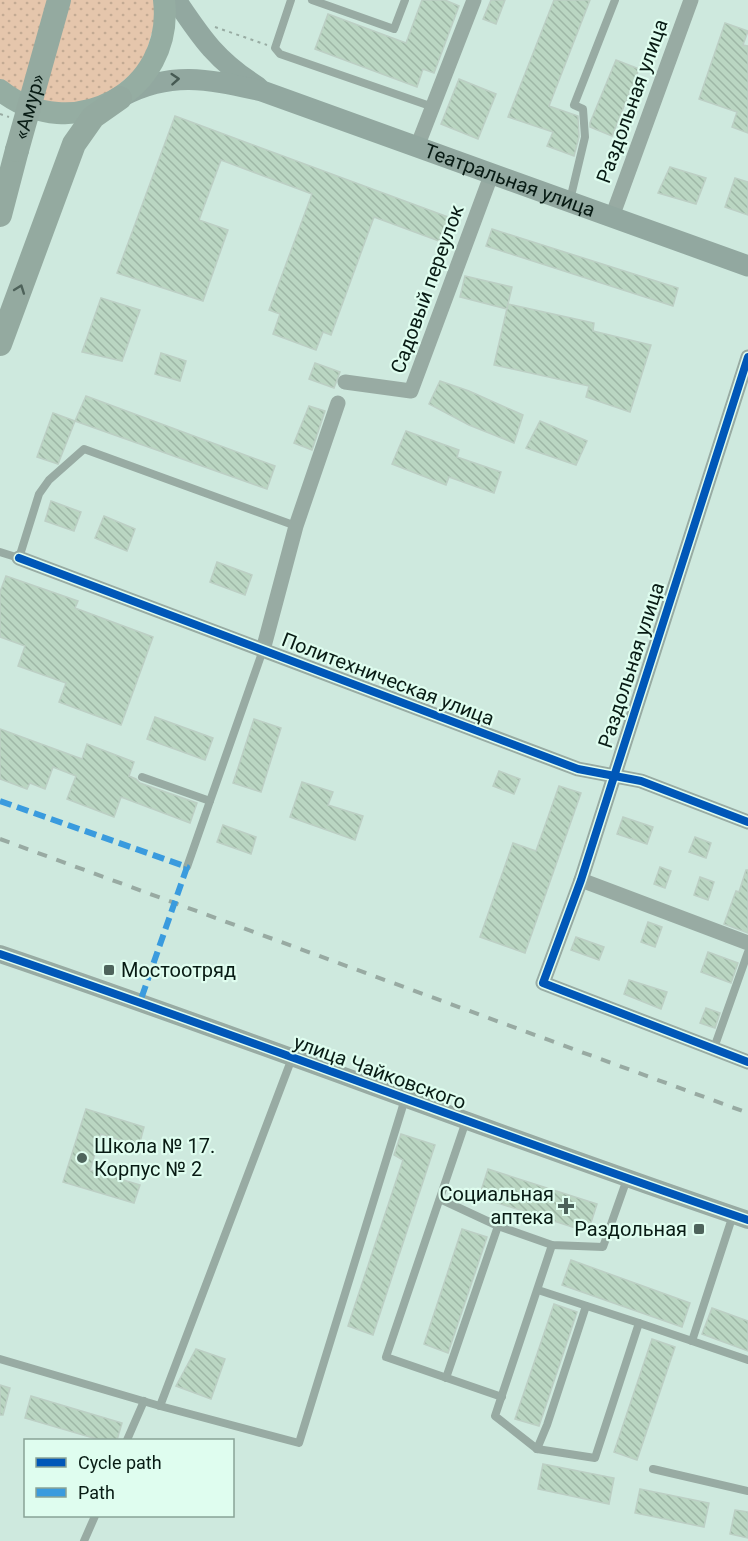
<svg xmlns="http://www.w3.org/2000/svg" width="748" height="1541" font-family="Roboto,sans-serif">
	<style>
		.green { fill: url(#green-dots) }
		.building { fill: url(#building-back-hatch); stroke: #bccfc4; stroke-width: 1.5 }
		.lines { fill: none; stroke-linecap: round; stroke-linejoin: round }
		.path { stroke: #98aba2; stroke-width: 2; stroke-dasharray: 3 4.5; stroke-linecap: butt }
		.service { stroke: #98aba3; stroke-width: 8 }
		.minor { stroke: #98aba3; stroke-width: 15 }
		.tertiary { stroke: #98aba3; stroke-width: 18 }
		.secondary { stroke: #92a8a0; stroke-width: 21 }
		.primary { stroke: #95ada2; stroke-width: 22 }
		.trunk { stroke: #94aaa0; stroke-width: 24 }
		.rail { stroke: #98aaa2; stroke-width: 4; stroke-dasharray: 10 10; stroke-linecap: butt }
		.trunk-bridge { stroke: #94aaa0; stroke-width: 24 }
		.quiet { stroke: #3a9bde; stroke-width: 6; stroke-dasharray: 12 6; stroke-linecap: butt }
		.cycleway-casing { stroke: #dffdef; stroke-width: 11 }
		.cycleway { stroke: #0057b8; stroke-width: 8 }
		.oneway { stroke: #465a53 }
		.oneway2 { stroke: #4e625a }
		.poi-dot { fill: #4d635b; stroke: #dffdef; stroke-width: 2 }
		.labels { text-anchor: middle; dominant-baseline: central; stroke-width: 4.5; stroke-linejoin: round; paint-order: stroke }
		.street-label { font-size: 20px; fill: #081b14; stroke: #dffdef }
		.poi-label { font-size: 20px; fill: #081b14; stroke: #dffdef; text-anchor: start }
	</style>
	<defs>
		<pattern id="green-dots" width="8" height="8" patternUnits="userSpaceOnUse" patternTransform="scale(1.5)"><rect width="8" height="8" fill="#e5c6ac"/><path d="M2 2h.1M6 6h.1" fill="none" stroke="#c3aa93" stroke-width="1.8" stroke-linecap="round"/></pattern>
		<pattern id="building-back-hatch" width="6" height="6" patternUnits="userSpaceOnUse" patternTransform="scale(1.5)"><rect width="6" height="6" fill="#bad6c2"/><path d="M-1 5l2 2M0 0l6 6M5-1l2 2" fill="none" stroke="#9eb7a6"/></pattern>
	</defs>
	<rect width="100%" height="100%" fill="#cee9de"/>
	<polygon class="green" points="0,0 157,0 158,11 143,64 102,99 49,106 0,81"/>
	<g class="building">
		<polygon points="422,0 445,0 459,6 434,73 423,69 417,87 315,49 328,14 406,43"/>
		<polygon points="491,0 505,0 496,24 483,19"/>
		<polygon points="554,0 590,0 549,106 578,116 579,137 574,156 547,146 553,132 508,117"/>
		<polygon points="725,23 748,31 743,45 748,46 748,133 732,127 737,112 699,99"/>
		<polygon points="616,60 639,69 612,136 590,127 590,123"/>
		<polygon points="459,79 496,94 478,139 441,124"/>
		<polygon points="175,116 448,217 439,241 374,217 331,335 323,332 316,350 273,334 280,314 269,310 312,194 221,160 199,220 228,230 203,301 117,273"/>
		<polygon points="670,167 706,178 696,204 658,193"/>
		<polygon points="735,178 748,182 748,215 725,207"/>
		<polygon points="492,229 678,288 673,306 486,246"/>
		<polygon points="465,276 512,287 508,304 594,323 593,331 651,345 630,412 586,397 589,386 494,365 508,304 507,309 460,297"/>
		<polygon points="101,298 140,310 122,361 82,352"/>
		<polygon points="161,353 186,361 180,381 155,374"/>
		<polygon points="315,363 340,372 334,388 309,379"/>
		<polygon points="440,381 469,391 523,415 514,443 469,425 429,404"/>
		<polygon points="86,396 275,466 267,489 75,421"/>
		<polygon points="309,406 325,411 312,450 294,443"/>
		<polygon points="53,413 75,421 58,464 37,457"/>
		<polygon points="540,421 587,441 576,465 526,448"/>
		<polygon points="406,431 459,450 457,457 501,472 494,493 449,477 446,485 392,464"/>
		<polygon points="51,501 81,512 74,531 45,521"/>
		<polygon points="104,516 135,529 127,551 95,538"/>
		<polygon points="217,562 252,575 245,595 210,582"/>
		<polygon points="6,576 78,601 75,608 153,637 121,725 59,702 66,683 18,666 25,646 0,637 0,592"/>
		<polygon points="155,717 213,738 205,760 147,739"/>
		<polygon points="254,719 281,728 261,792 233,783"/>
		<polygon points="0,729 82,759 87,744 134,762 129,776 136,779 140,783 197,803 190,823 121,797 114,817 67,799 76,776 53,767 45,789 30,783 27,789 0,779"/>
		<polygon points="499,771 520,779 514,794 493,786"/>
		<polygon points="302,782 333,792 328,805 363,816 355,840 290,817"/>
		<polygon points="559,786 581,793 525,953 480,937 513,843 536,851"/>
		<polygon points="623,817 653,827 647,844 617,834"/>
		<polygon points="223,825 256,837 251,854 217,842"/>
		<polygon points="695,837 711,843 706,858 689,852"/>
		<polygon points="660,867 671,871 665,888 654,884"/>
		<polygon points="746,870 748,870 748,933 724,924 736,891 739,892"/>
		<polygon points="700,877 714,882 708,900 694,895"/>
		<polygon points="648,922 662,927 655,947 641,942"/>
		<polygon points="576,937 604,947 599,960 571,950"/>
		<polygon points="708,952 738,963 731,983 701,972"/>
		<polygon points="629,980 667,992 661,1009 624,994"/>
		<polygon points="706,1008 720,1013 715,1028 700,1023"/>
		<polygon points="86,1109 144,1127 139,1146 101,1134 90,1170 140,1185 134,1203 63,1182"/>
		<polygon points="401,1134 435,1145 373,1335 348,1326 403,1160 394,1155"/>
		<polygon points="488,1169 597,1204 588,1232 479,1197"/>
		<polygon points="462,1229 487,1237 448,1353 424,1344"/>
		<polygon points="571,1260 690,1303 682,1327 562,1285"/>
		<polygon points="554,1304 577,1312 539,1426 515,1419"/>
		<polygon points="712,1308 748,1321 748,1351 702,1334"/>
		<polygon points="652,1339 675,1347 637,1460 614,1452"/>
		<polygon points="196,1349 225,1359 211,1399 176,1386"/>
		<polygon points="0,1385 10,1388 3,1415 0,1415"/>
		<polygon points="31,1396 122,1423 117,1440 100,1440 25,1418"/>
		<polygon points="543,1464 614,1478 609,1504 538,1489"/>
		<polygon points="640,1489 709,1503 704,1527 635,1513"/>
		<polygon points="735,1510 748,1512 748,1538 730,1534"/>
	</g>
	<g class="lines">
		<g class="path">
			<polyline points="215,27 267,45"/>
			<polyline points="0,114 9,117"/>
		</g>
		<g class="service">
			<polyline points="291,0 275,48 280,54 433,107"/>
			<polyline points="312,0 394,29 405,0"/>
			<polyline points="570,200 585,137 583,109 574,105 615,0"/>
			<polyline points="0,552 19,558 39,494 49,480 84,449 296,526"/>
			<polyline points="142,777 210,801 263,650"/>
			<polyline points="187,867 210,801"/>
			<polyline points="714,1048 748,952"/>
			<polyline points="466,1121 386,1357 502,1397"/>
			<polyline points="440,1199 498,1226 552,1245 603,1247 627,1179"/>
			<polyline points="552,1245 495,1416 537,1449 547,1425 586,1306"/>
			<polyline points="538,1290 639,1323"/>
			<polyline points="692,1341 733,1215"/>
			<polyline points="0,1359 160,1406 292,1058"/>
			<polyline points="446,1378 498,1226"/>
			<polyline points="160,1406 299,1443 405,1099"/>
			<polyline points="127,1440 144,1401"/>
			<polyline points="537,1449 595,1458 639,1323 748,1360"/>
			<polyline points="653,1469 748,1491"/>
			<polyline points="84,1541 95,1516"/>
		</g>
		<g class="minor">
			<polyline points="417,147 474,0"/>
			<polyline points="612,217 691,0"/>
			<polyline points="748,357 581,880 543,983 748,1062"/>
			<polyline points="345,382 411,391 492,173"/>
			<polyline points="19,558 578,769 641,781 748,822"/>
			<polyline points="263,650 296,526 338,403"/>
			<polyline points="581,880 748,943"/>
		</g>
		<path class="tertiary" d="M0,954C251,1039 497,1135 748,1220"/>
		<g class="secondary">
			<path d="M176,0C202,39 217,61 258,87"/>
			<path id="s1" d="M123,96C173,70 211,80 262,91L748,266"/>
		</g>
		<path class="primary" d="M0,90C72,147 175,92 164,0"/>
		<g class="trunk">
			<polyline points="0,215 17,150"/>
			<polyline points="0,344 74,144 93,117 120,98"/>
		</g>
		<polyline class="rail" points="0,839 748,1113"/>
		<path class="trunk-bridge" id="s2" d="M17,150L59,0"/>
		<polyline class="quiet" points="0,801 187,867 140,1002"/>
		<g class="cycleway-casing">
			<g id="cycleway">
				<polyline points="748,357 581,880 543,983 748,1062"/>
				<polyline points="19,558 578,769 641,781 748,822"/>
				<path d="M0,954C251,1039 497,1135 748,1220"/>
			</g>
		</g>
		<use href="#cycleway" class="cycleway"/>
	</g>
	<defs><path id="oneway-chevron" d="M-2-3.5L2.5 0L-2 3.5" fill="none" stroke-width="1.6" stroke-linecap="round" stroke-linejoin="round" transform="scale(1.5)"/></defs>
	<use class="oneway" href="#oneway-chevron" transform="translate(175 79) rotate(-4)"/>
	<use class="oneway2" href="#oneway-chevron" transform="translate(20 289) rotate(-70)"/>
	<g class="poi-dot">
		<rect x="103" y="964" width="12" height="12" rx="3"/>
		<circle cx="82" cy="1158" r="6"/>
		<path d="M563 1197h6v6h6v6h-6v6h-6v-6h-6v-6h6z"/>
		<rect x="693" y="1223" width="12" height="12" rx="3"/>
	</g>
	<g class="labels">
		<g class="street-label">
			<text transform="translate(632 101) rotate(-70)">Раздольная улица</text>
			<text stroke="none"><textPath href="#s2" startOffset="45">«Амур»</textPath></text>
			<text stroke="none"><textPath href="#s1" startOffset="406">Театральная улица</textPath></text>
			<text transform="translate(427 289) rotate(-70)">Садовый переулок</text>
			<text transform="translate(631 665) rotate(-72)">Раздольная улица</text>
			<text transform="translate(388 679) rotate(21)">Политехническая улица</text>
			<text transform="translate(380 1072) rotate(20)">улица Чайковского</text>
		</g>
		<g class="poi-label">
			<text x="121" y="970">Мостоотряд</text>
			<text x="94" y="1146">Школа № 17.<tspan x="94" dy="23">Корпус № 2</tspan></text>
			<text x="554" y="1194" text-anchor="end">Социальная<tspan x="554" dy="23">аптека</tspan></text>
			<text x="687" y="1229" text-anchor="end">Раздольная</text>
		</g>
	</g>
	<rect x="24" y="1439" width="210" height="78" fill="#dffdef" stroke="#89a397" stroke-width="1.5"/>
	<rect x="36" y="1458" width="30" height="9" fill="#0057b8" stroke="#89a397" stroke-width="1.5"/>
	<text x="78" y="1469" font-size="18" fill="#081b14">Cycle path</text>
	<rect x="36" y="1488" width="30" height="9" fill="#3a9bde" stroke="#89a397" stroke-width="1.5"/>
	<text x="78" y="1499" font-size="18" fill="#081b14">Path</text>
</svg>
